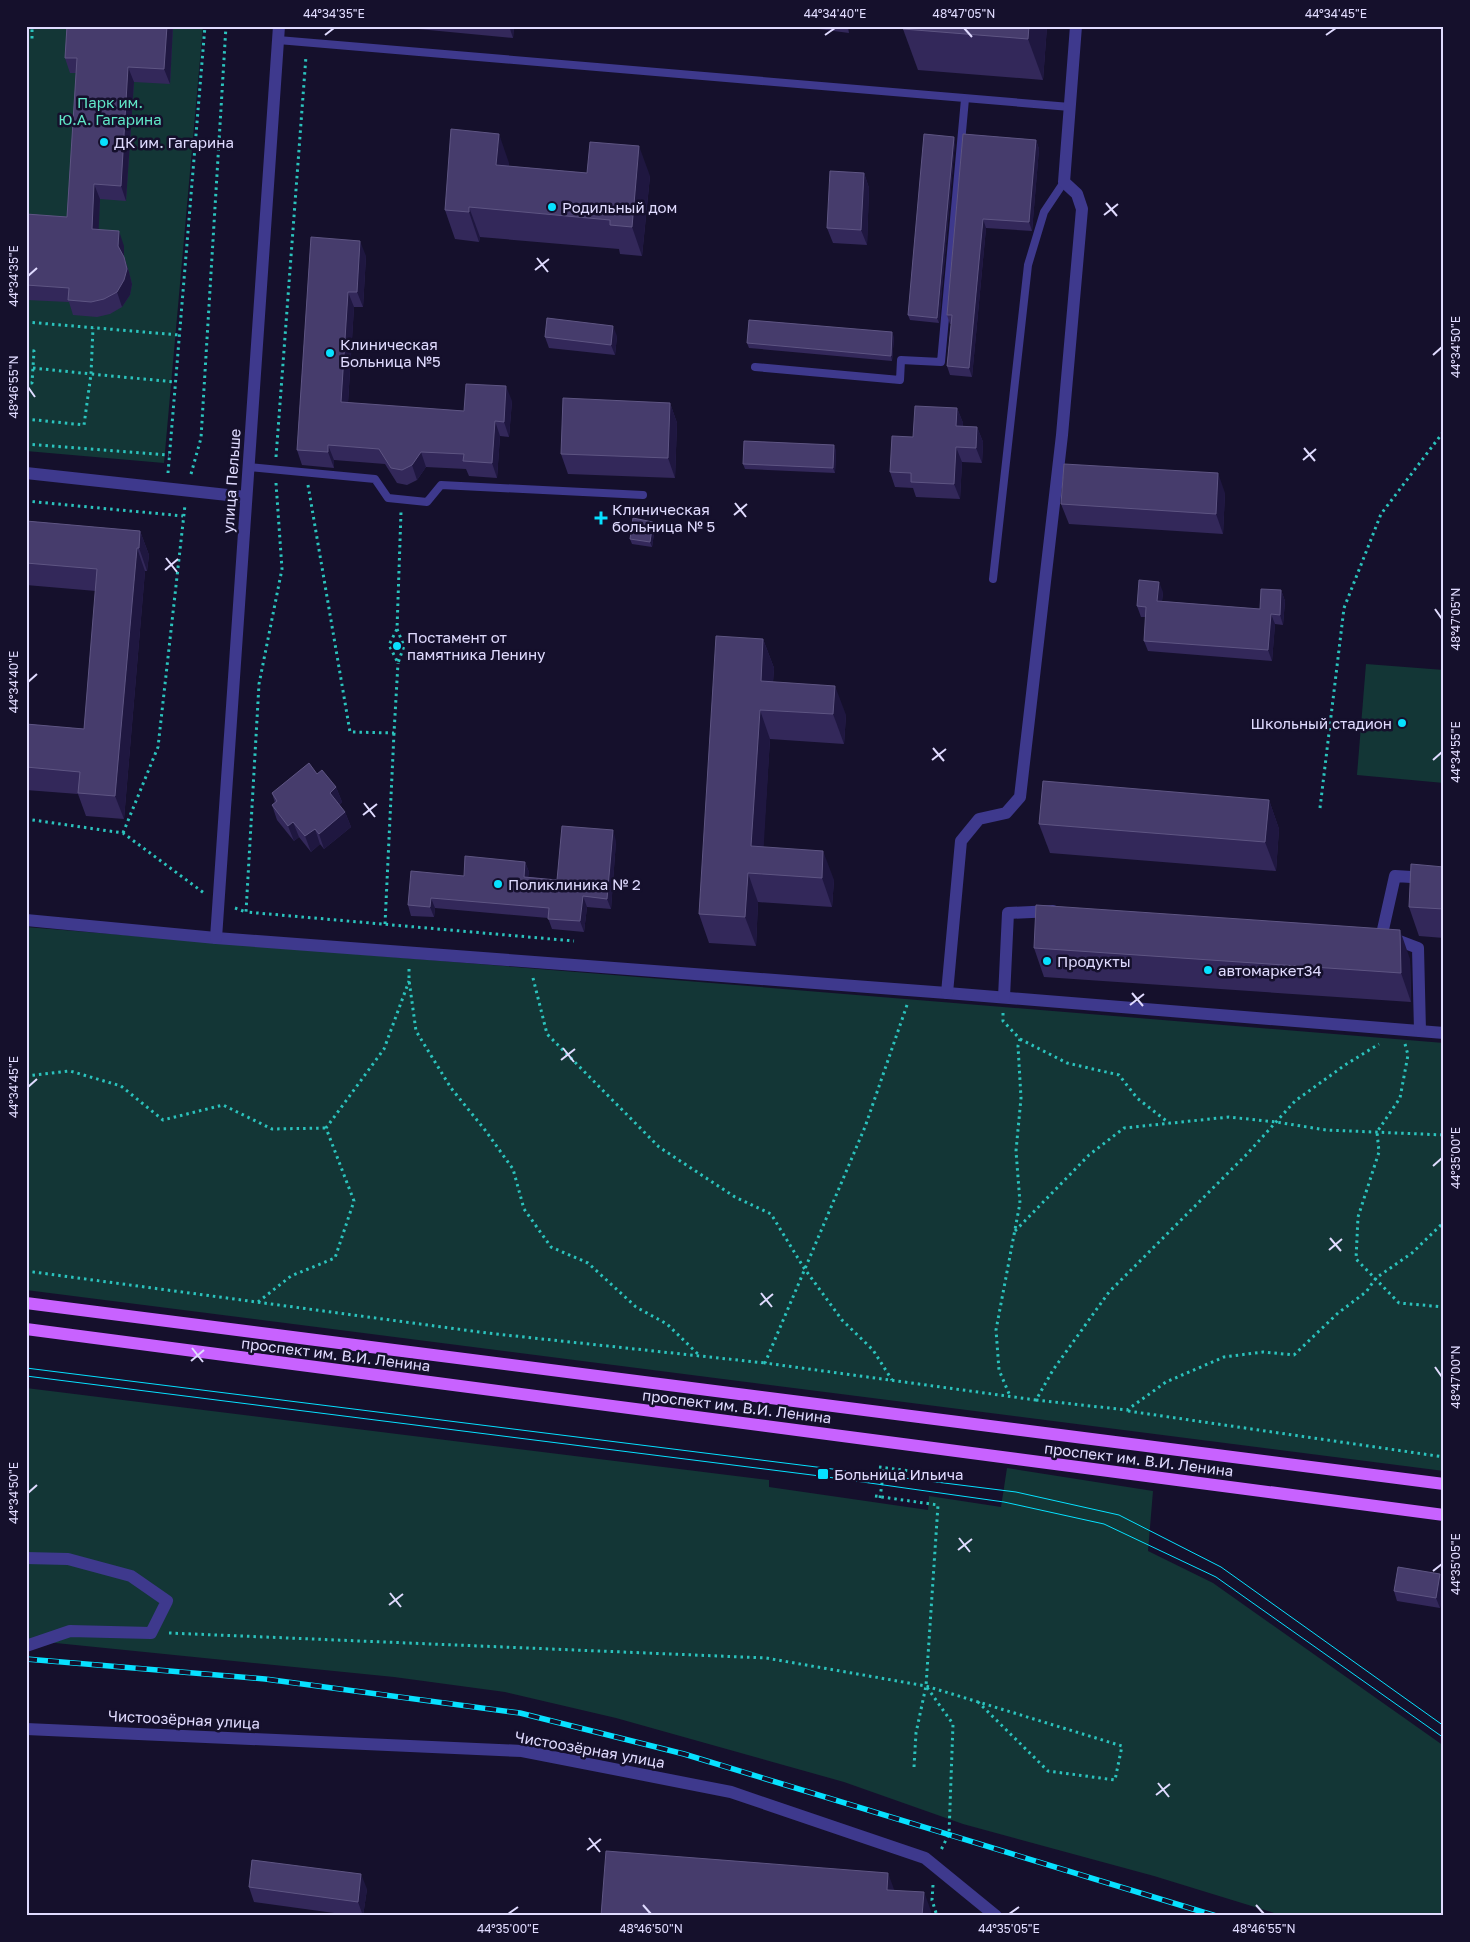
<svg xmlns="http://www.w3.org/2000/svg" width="1470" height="1942" font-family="'Golos Text',sans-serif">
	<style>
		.green { fill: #133636 }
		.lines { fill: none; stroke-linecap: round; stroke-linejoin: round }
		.path { stroke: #2bc3bd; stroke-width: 3; stroke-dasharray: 2.5 4; stroke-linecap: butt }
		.service { stroke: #3e398d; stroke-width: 8 }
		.minor { stroke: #3e398d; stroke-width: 12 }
		.primary { stroke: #c862ff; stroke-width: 12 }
		.tram { stroke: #07e1ff; stroke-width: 1 }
		.rail-casing { stroke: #07e1ff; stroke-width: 5.5 }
		.rail { stroke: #15102c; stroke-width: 4; stroke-dasharray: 11; stroke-linecap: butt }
		.wall { fill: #33285a }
		.shaded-wall { fill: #1f1740 }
		.building { fill: #463c6c; stroke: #5e5583 }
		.ticks { fill: none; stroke: #e0dbff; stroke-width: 2 }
		.poi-dot { fill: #07e1ff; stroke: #15102c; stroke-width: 2 }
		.labels { text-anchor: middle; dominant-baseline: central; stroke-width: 5; stroke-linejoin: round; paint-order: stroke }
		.park-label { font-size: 15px; fill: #60e6c7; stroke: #15102c }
		.poi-label { font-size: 15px; fill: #e0dbff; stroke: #15102c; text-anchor: start }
		.street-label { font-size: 15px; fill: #e0dbff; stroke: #15102c }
		.neatline { fill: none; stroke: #e0dbff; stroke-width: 2 }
		.ticks-label { font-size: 12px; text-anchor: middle; fill: #e0dbff }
	</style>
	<rect width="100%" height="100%" fill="#15102c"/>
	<g class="green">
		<polygon points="26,26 203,26 164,463 26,451"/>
		<polygon points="1366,664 1444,670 1444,783 1357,775"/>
		<polygon points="26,927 1444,1043 1444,1471 26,1290"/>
		<polygon points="26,1388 769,1480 769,1487 928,1510 929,1496 1001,1507 1007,1468 1153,1491 1148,1551 1213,1583 1444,1746 1444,1916 1284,1916 1154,1876 963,1824 844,1782 616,1718 505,1692 394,1677 26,1640"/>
	</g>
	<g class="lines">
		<g class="path">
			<polyline points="26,38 32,39 32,26"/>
			<polyline points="26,322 179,335"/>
			<polyline points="26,350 34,351 32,383 26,383"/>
			<polyline points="33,368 91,374 93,328"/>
			<polyline points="26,419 84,425 91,374 175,382"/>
			<polyline points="26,444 169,455"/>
			<polyline points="276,457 306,56"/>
			<polyline points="168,473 205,26"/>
			<polyline points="191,474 201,438 226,26"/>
			<polyline points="276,483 282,569 259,684 246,912 574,941"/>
			<polyline points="308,485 350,732 394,733 398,663"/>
			<polyline points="26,501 183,516"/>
			<polyline points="397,629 404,646 398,663 389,645 397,629 401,512"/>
			<polyline points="1320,808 1344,608 1381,514 1444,431"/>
			<polyline points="26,819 123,833 204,893"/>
			<polyline points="123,833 158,747 185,505"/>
			<polyline points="235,908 246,912"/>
			<polyline points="385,924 394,733"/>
			<polyline points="409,969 409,980 416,1031 451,1088 485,1130 513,1169 524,1209 551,1247 588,1263 636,1307 667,1324 700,1356"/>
			<polyline points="533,978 547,1034 659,1147 735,1197 771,1214 804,1268 842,1320 873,1350 892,1380"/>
			<polyline points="907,1005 865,1127 765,1363 1036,1400 1053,1370 1109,1292 1247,1154 1295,1101 1345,1065 1379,1044"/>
			<polyline points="1003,1013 1003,1021 1020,1039 1018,1046 1021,1098 1016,1151 1020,1203 996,1330 999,1370 1010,1396"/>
			<polyline points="1020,1039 1067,1063 1119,1075 1137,1098 1169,1123"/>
			<polyline points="1405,1044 1408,1055 1400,1098 1377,1132 1379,1152 1358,1217 1356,1259 1399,1303 1444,1307"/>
			<polyline points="26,1076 70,1071 121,1086 163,1120 223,1105 272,1129 326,1128"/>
			<polyline points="1015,1231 1089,1155 1124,1128 1229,1117 1276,1122 1326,1130 1444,1135"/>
			<polyline points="26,1271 487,1333 765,1363"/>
			<polyline points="258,1302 291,1276 335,1258 354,1201 326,1128 384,1049 409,981"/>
			<polyline points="1036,1400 1127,1410 1166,1382 1224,1357 1263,1352 1294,1355 1338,1313 1366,1292 1376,1278 1412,1253 1444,1222"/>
			<polyline points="1128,1411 1444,1457"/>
			<polyline points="879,1467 941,1475"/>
			<polyline points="875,1496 938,1505 926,1686 953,1724 949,1834 941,1850"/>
			<polyline points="880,1498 884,1468"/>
			<polyline points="169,1633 766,1658 926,1686 1122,1746 1115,1780 1048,1771 978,1702"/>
			<polyline points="914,1767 916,1733 926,1686"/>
			<polyline points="933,1885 932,1900 937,1916"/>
		</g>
		<g class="service">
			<polyline points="278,40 1070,107"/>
			<polyline points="755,367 900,380 901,360 941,362 965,99"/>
			<polyline points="248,467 375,479 388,498 427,502 441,485 643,495"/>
			<polyline points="993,579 1028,265 1044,212 1064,182"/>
		</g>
		<g class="minor">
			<polyline points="26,473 246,497"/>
			<polyline points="26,920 216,938 947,993 1444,1033"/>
			<polyline points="1382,934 1395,876 1444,879"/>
			<polyline points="1389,937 1418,948 1420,1031"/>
			<polyline points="216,938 279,26"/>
			<polyline points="947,993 961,841 979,819 1006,813 1020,797 1062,435 1082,209 1077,194 1064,182 1076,26"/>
			<polyline points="1004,997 1008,913 1053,911"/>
			<polyline points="26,1558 68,1559 131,1576 167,1601 151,1633 70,1631 26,1646"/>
			<polyline points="26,1729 522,1751 731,1792 925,1858 996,1916"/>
		</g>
		<g class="primary">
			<polyline points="26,1303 1444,1484"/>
			<polyline points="26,1329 1444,1515"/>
		</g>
		<g class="tram">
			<polyline points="26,1368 1016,1492 1119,1515 1221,1567 1444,1726"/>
			<polyline points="26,1376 820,1476 1004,1502 1104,1524 1216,1577 1444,1738"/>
		</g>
		<g class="rail-casing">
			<polyline id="rail" points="26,1659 265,1679 520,1713 684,1754 1216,1916"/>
		</g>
		<use href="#rail" class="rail"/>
	</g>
	<g class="wall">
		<polygon points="67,26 173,26 170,84 134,82 126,201 100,199 98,230 124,246 124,257 129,272 132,284 130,295 122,307 110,314 97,317 73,315 69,302 26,300 26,214 67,217 76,73 70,73 65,58"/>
		<polygon points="387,26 514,26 513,38"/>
		<polygon points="810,26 857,26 857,29 849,28 849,33 811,28"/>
		<polygon points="903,26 1047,26 1043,80 918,70 903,29"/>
		<polygon points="963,134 1036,140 1039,149 1032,231 986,228 972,377 950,375 947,366 951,324 950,324 947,315"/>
		<polygon points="954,137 955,142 939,323 910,320 908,315"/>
		<polygon points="509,163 509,166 587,173 650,176 642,256 620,254 619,249 480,237 479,242 455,239 445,210"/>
		<polygon points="864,173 869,188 867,245 833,243 827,228"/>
		<polygon points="311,237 366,256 363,307 354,307 348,403 464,411 512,401 509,437 500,436 497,478 469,476 466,469 426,467 417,480 407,485 397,483 385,464 334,460 334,468 302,465 297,450"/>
		<polygon points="617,336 615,355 549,348 545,337"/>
		<polygon points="894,337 892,361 749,348 747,343"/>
		<polygon points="670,403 677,423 675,478 568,474 561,454"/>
		<polygon points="957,408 963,423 963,426 977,427 983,442 982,463 962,462 960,499 916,497 913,488 895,487 890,472 913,437"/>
		<polygon points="836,450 835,473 745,469 743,464"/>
		<polygon points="1225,493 1223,534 1069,524 1061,504"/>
		<polygon points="26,521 140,531 149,555 147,571 145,571 124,819 86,816 78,794 26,790 26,724 84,729 96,591 26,585"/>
		<polygon points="655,527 652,547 632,544 630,539"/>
		<polygon points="1281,590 1285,601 1283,625 1275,624 1272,661 1148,651 1144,641 1146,617 1141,617 1137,606 1163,592 1162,601 1260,609"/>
		<polygon points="763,639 774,668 773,682 846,715 844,744 770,739 763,847 834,880 832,907 758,902 756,946 709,943 699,914"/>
		<polygon points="317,774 336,787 342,802 339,805 345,812 351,827 324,849 320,844 311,852 299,837 294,841 277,820 272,805 275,803 272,793"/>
		<polygon points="1269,800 1279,829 1276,871 1050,853 1039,824"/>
		<polygon points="616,841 611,909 587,907 584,932 552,929 548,918 435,908 434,917 411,916 408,905 464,876 525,862 529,872 528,877 557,880"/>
		<polygon points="1444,867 1444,938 1419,936 1409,907"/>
		<polygon points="1034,948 1410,959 1411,1002 1044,977"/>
		<polygon points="1444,1583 1440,1608 1397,1601 1394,1591"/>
		<polygon points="249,1887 367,1889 363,1916 356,1916 254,1902"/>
	</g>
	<g class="shaded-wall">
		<polygon points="167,26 173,26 170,84 164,69"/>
		<polygon points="509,26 514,26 513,38"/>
		<polygon points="847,26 849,26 849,33"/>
		<polygon points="1029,26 1047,26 1043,80 1028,39"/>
		<polygon points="128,67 134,82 126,201 121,186"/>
		<polygon points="499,134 509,163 507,194 496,165"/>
		<polygon points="954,137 955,142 939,323 937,318"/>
		<polygon points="1036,140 1039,149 1032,231 1029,222"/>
		<polygon points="639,146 650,176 642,256 632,227"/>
		<polygon points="864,173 869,188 867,245 861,230"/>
		<polygon points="94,184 100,199 98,244 92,229"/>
		<polygon points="469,207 480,237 479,242 469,212"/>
		<polygon points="983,219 986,228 972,377 969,368"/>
		<polygon points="119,231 124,246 124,257 129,272 132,284 130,295 122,307 117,292"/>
		<polygon points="360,241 366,256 363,307 357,292"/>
		<polygon points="348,292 354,307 347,418 341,402"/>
		<polygon points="613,326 617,336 615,355 611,345"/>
		<polygon points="892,332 894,337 892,361 891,356"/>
		<polygon points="506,386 512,401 509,437 504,422"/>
		<polygon points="670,403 677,423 675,478 668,458"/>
		<polygon points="957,408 963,423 962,441 956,426"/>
		<polygon points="495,421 500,436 497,478 492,463"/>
		<polygon points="977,427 983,442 982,463 976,448"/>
		<polygon points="328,445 334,460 334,468 328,452"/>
		<polygon points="834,445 836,450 835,473 833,468"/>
		<polygon points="956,447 962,462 960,499 954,484"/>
		<polygon points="421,452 426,467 417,480 412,465"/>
		<polygon points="1218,473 1225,493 1223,534 1216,514"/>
		<polygon points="653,522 655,527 652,547 650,542"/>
		<polygon points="140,531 149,555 147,571 139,548"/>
		<polygon points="137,548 145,571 124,819 115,796"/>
		<polygon points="1159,582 1163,592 1161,611 1157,601"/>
		<polygon points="1281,590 1285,601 1283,625 1280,615"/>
		<polygon points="1271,614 1275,624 1272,661 1268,650"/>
		<polygon points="763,639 774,668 771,710 761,681"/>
		<polygon points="835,686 846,715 844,744 833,714"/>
		<polygon points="760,710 770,739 762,875 751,846"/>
		<polygon points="336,787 342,802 335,809 330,793"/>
		<polygon points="1269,800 1279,829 1276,871 1265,842"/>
		<polygon points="345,812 351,827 324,849 319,834"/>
		<polygon points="293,822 299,837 294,841 288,826"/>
		<polygon points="315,829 320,844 311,852 305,836"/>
		<polygon points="613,830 616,841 611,909 607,899"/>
		<polygon points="823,851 834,880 832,907 822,878"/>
		<polygon points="525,862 529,872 527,887 524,877"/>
		<polygon points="748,873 758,902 756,946 745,917"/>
		<polygon points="583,896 587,907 584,932 580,921"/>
		<polygon points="431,898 435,908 434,917 430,907"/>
		<polygon points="1400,930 1410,959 1411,1002 1401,973"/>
		<polygon points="1440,1574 1444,1583 1444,1587 1440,1608 1436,1598"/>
		<polygon points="888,1873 895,1892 887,1890"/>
		<polygon points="361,1874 367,1889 363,1916 358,1902"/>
		<polygon points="924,1892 931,1911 931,1916 922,1916"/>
	</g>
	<g class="building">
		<polygon points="67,26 167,26 164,69 128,67 121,186 94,184 92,229 119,231 118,246 124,257 127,269 124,280 117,292 104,299 91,302 68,300 69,288 26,285 26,214 67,217 77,58 65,58"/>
		<polygon points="903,26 1029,26 1028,39 903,29"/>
		<polygon points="451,129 499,134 496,165 587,173 590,142 639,146 632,227 610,225 610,220 469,207 469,212 445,210"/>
		<polygon points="924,134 954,137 937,318 908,315"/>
		<polygon points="963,134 1036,140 1029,222 983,219 969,368 947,366 952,315 947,315"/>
		<polygon points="830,171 864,173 861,230 827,228"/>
		<polygon points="311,237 360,241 357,292 348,292 341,402 464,411 466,384 506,386 504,422 495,421 492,463 463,461 464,454 421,452 412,465 402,470 391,468 379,449 328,445 328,452 297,450"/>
		<polygon points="547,318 613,326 611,345 545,337"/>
		<polygon points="749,320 892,332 891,356 747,343"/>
		<polygon points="563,398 670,403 668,458 561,454"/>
		<polygon points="915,406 957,408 956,426 977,427 976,448 956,447 954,484 911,482 911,473 890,472 892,436 913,437"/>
		<polygon points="744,441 834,445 833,468 743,464"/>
		<polygon points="1064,464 1218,473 1216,514 1061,504"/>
		<polygon points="633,518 653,522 650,542 630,539"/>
		<polygon points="26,521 140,531 139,548 137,548 115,796 78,793 80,772 26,767 26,724 84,729 97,569 26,563"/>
		<polygon points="1139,580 1159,582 1157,601 1260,609 1261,589 1281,590 1280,615 1271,614 1268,650 1144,641 1146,607 1137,606"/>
		<polygon points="716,636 763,639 761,681 835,686 833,714 760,710 751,846 823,851 822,878 748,873 745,917 699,914"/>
		<polygon points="309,763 317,774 322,770 336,787 330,793 345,812 319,834 315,829 305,836 293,822 288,826 272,805 277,801 272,793"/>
		<polygon points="1043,781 1269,800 1265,842 1039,824"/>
		<polygon points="562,826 613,830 607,899 583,896 580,921 548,919 549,908 431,898 430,907 408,905 411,871 464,876 465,856 525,862 524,877 557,880"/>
		<polygon points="1411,864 1444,867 1444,909 1409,907"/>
		<polygon points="1036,905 1400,930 1401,973 1034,948"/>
		<polygon points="1398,1567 1440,1574 1436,1598 1394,1591"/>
		<polygon points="606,1851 888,1873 887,1890 924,1892 922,1916 601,1916"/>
		<polygon points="252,1860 361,1874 358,1902 249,1887"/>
	</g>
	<path class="ticks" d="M964,28L972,37M325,35L334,28M825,35L835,28M1326,35L1336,28M1106,203L1117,216M1104,215L1118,204M537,258L548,272M535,270L549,259M28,276L37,268M1433,355L1442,347M28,387L35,397M1304,448L1315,461M1303,460L1316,449M735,503L746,517M734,515L747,504M166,558L177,572M165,570L178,559M1435,609L1442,619M28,682L37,674M933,748L944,761M932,760L946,749M1433,760L1442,752M364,803L375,817M363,815L377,804M1132,993L1143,1006M1130,1005L1144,994M563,1048L574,1062M561,1060L575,1049M28,1087L37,1079M1433,1166L1442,1158M1330,1238L1341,1251M1329,1250L1342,1239M761,1293L772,1307M760,1305L773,1294M192,1348L203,1362M191,1361L204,1350M1435,1367L1442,1377M28,1493L37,1485M959,1538L970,1552M958,1550L972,1539M1433,1571L1442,1564M390,1593L401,1607M389,1605L403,1594M1158,1783L1169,1797M1156,1795L1170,1784M589,1838L600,1852M587,1850L601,1839M643,1905L651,1914M1256,1905L1264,1914M508,1914L518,1907M1009,1914L1019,1907"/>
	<g class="poi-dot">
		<circle cx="104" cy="142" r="5"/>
		<circle cx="552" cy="207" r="5"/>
		<circle cx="330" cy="353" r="5"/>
		<path d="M598.5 510.5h5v5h5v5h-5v5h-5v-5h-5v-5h5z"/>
		<circle cx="397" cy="646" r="5"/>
		<circle cx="1402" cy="723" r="5"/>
		<circle cx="498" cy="884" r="5"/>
		<circle cx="1047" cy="961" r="5"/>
		<circle cx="1208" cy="970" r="5"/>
		<rect x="817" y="1468" width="12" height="12" rx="2.5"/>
	</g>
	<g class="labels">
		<g class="park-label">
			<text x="110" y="102">Парк им.<tspan x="110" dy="17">Ю.А. Гагарина</tspan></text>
		</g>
		<g class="poi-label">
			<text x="114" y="142">ДК им. Гагарина</text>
			<text x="562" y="207">Родильный дом</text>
			<text x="340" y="344">Клиническая<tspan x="340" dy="17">Больница №5</tspan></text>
			<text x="612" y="509">Клиническая<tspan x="612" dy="17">больница № 5</tspan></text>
			<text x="407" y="637">Постамент от<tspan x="407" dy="17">памятника Ленину</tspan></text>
			<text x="1392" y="723" text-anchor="end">Школьный стадион</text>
			<text x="508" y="884">Поликлиника № 2</text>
			<text x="1057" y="961">Продукты</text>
			<text x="1218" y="970">автомаркет34</text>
			<text x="834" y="1474">Больница Ильича</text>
		</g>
		<g class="street-label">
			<text transform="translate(231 481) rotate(-86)">улица Пельше</text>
			<text transform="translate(336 1354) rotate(7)">проспект им. В.И. Ленина</text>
			<text transform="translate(737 1406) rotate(7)">проспект им. В.И. Ленина</text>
			<text transform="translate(1139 1459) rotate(7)">проспект им. В.И. Ленина</text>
			<text transform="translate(184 1719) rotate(3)">Чистоозёрная улица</text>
			<text transform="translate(590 1749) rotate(10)">Чистоозёрная улица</text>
		</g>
	</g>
	<rect width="1470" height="1942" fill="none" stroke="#15102c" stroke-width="55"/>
	<rect x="28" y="28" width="1414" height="1886" class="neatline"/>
	<g class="ticks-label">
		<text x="334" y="18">44°34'35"E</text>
		<text x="835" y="18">44°34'40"E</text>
		<text x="964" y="18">48°47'05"N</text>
		<text x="1336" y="18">44°34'45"E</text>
		<text transform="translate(14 276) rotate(-90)" y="4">44°34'35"E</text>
		<text transform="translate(1456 347) rotate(-90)" y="4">44°34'50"E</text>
		<text transform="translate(14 387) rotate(-90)" y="4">48°46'55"N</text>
		<text transform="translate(1456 619) rotate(-90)" y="4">48°47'05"N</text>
		<text transform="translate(14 682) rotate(-90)" y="4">44°34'40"E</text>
		<text transform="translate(1456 752) rotate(-90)" y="4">44°34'55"E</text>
		<text transform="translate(14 1087) rotate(-90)" y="4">44°34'45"E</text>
		<text transform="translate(1456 1158) rotate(-90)" y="4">44°35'00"E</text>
		<text transform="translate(1456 1377) rotate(-90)" y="4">48°47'00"N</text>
		<text transform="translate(14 1493) rotate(-90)" y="4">44°34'50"E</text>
		<text transform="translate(1456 1564) rotate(-90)" y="4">44°35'05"E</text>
		<text x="508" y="1933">44°35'00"E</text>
		<text x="651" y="1933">48°46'50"N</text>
		<text x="1009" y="1933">44°35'05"E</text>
		<text x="1264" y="1933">48°46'55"N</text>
	</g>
</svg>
